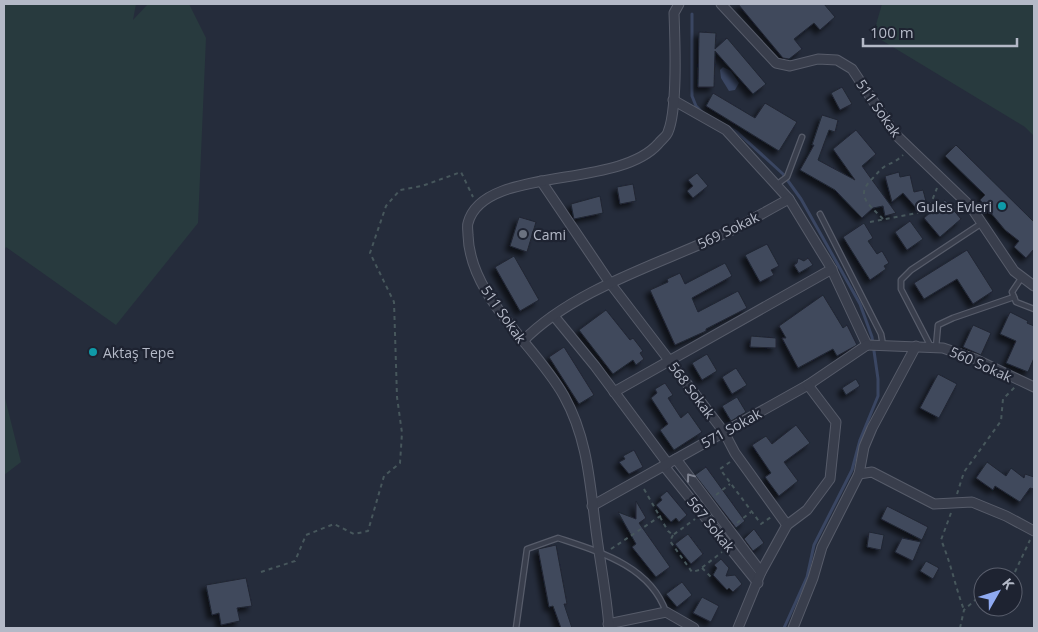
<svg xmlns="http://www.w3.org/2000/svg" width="1038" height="632" font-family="'Open Sans',sans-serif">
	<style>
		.green { fill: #283a3e }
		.water { fill: #3a4662 }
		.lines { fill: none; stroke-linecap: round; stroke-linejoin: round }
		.stream { stroke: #3a4662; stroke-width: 3 }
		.building { fill: #414a5b; stroke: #202533; filter: url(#shadow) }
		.service-casing { stroke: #575c6a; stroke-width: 7 }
		.minor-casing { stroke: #575c6a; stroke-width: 11 }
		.path { stroke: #47575c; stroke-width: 2; stroke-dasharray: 4 4; stroke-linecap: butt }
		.service { stroke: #393e4c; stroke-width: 4.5 }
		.minor { stroke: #393e4c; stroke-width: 9 }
		.oneway { stroke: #7d8290 }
		.culture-dot { fill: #0f9aa8; stroke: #1e2331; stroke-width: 2 }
		.worship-dot { fill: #6b7280; stroke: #1e2331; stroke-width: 2 }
		.labels { text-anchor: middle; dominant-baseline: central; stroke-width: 4.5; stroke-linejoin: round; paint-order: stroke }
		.street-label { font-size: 14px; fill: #b4b9c7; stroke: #1e2331 }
		.poi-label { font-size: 14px; fill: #b4b9c7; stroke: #1e2331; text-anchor: start }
	</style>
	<defs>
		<filter id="shadow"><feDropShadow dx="-4.5" dy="4.5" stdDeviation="2.5" flood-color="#0009"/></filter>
	</defs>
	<rect width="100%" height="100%" fill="#252c3b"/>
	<g class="green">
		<polygon points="4,4 136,4 133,20 148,4 189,4 206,38 198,223 116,325 6,247 4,251"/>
		<polygon points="882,4 1034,4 1034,136 1025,127 873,35"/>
		<polygon points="4,394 21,462 4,475"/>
	</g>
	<polygon class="water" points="723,67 731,71 739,83 735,90 729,91 721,78 720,70"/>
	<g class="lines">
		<g class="stream">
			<polyline points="692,14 692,96 696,106 702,112"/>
			<polyline points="727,126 737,132 783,174 801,199 860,304 872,337 878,379 878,396 860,440 852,470 814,545 807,577 784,628"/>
		</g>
	</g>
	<g class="building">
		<polygon points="738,4 824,4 835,17 820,30 814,23 794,39 802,49 789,59 783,58"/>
		<polygon points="699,32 716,33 715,49 727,38 766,84 753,94 715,51 714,87 698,87"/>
		<polygon points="842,87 852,104 840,110 831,93"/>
		<polygon points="713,93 755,118 765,103 797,122 779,151 706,106"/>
		<polygon points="822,115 838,120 835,132 829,130 818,160 855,180 833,149 856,130 876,154 862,166 896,213 885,216 883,206 873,208 862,218 835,190 800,170 814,145 812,145"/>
		<polygon points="956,145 1034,222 1034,249 1026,258 1014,247 1019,241 1005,230 980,200 985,195 945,156"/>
		<polygon points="899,172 900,177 910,175 914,192 923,190 927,205 916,208 903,193 892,202 885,176"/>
		<polygon points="697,173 708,186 693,198 687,191 693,186 688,180"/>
		<polygon points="633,184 636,201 620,204 617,187"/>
		<polygon points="600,196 603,213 574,219 571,204"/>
		<polygon points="945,200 961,219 940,237 924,218"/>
		<polygon points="519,217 536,222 527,252 510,246"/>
		<polygon points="910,221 923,239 907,250 895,232"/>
		<polygon points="864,223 873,238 868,241 877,254 882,251 889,263 884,266 886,269 870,280 843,237"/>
		<polygon points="767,244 779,266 771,270 774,275 760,282 745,255"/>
		<polygon points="967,250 993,291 973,304 957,279 924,299 914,283"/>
		<polygon points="514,256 539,300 520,311 495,267"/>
		<polygon points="798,258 804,261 808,258 813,265 799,273 794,265 797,263"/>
		<polygon points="725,263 732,276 692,298 698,312 738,291 747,308 706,329 706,331 675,345 650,290 668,282 667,279 680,273 685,284"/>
		<polygon points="823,295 843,328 847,325 857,345 837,356 833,349 798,368 782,338 786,338 779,326"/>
		<polygon points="606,310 630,340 633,338 643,351 640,353 644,359 636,365 633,360 613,374 579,330"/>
		<polygon points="1010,312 1028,321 1027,323 1034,326 1034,358 1028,372 1006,363 1016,341 1000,334"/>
		<polygon points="973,325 991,333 981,355 963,347"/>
		<polygon points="751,336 776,338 776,348 750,347"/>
		<polygon points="564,347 594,395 579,404 549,357"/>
		<polygon points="707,354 717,371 702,380 692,363"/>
		<polygon points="736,368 747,385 732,394 722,377"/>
		<polygon points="938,374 957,384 939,418 920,408"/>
		<polygon points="856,379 860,386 846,395 842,388"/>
		<polygon points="665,383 673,395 668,398 681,418 688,412 702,432 674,450 660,430 668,424 651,398 657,393 655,389"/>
		<polygon points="737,397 746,412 731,421 722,406"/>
		<polygon points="796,425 810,443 784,462 798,481 779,496 765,477 771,473 752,445 766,436 772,444"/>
		<polygon points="634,450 643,467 629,474 619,462 625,459 623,456"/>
		<polygon points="987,462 1006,476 1011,468 1024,478 1025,474 1034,477 1034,489 1030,488 1020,502 995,486 993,490 976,478"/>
		<polygon points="706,467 745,521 736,528 695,475"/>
		<polygon points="667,491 687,515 679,522 676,518 671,522 656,505 662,500 660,497"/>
		<polygon points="636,501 646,518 639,523 670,567 656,577 632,547 636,544 618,512 636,519"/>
		<polygon points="887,506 928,527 922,540 881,519"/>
		<polygon points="754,529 764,543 753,551 744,539"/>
		<polygon points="869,532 884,535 881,550 867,547"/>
		<polygon points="688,534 703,554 691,564 675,544"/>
		<polygon points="902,538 921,542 913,561 895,552"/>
		<polygon points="556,545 567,604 564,604 572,628 561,628 553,606 549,607 538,549"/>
		<polygon points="721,559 729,568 726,576 735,575 742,584 733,592 729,588 727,590 713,575 717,568 714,565"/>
		<polygon points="926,561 939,568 933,579 920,571"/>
		<polygon points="246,578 252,606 237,608 240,621 221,625 219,613 212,615 206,585"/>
		<polygon points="682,582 692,595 677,607 666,594"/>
		<polygon points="702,597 719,606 711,622 693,613"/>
	</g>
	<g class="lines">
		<g class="service-casing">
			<g id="service">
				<polyline points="776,185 787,177 802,137"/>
				<polyline points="820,214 881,334 883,345"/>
				<polyline points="1022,277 1012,292 1016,302 1034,309"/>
				<polyline points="931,347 901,289 901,280 911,270 982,223"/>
				<polyline points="936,347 938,325 953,318 1014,297"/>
				<path d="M516,628L527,549L558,538C600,552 650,566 666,612"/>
			</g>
		</g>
		<g class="minor-casing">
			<g id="minor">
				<polyline points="721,4 776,63 790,66 818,59 837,60 852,69 895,134 971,207 1014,271 1034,286"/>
				<polyline points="673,100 726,130 789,199"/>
				<polyline points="541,181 610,283 724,432 735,453 787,525"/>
				<polyline points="554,316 595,366 668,464"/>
				<path d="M523,341C577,286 670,261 738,227C755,218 772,208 789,199L830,266L867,345"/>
				<polyline points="867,345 943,348 975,359 1034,387"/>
				<polyline points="614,392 832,269"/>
				<polyline points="676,459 761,572"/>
				<polyline points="664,466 758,583"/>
				<polyline points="859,474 872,472 934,504 972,502 1006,516 1034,531"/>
				<polyline points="592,506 808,385 867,345"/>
				<polyline points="608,624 666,612 694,628"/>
				<path d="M609,628C607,598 601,567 597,538C590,488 589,441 564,396C535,344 470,298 468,235C468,231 467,226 468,223C483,165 617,190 658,144C661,140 667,136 668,132C678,108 675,41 674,13L679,4"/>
				<polyline points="738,628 761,572 787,525 807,510 830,479 836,422 808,385"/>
				<polyline points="793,628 813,578 822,547 859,474 864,447 872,428 916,346"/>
			</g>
		</g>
		<g class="path">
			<path d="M883,219C870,205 854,196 872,179C877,174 881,168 887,165C894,162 898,160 903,155"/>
			<polyline points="870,222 928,211 937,188"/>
			<polyline points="730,462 720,469 761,524 771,517"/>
			<polyline points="644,489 668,531 673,535 695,519"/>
			<polyline points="957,494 964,472 1001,421 1003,399 1015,387"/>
			<polyline points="716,495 730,484"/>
			<path d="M951,513L941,540C951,563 955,586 964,610"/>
			<polyline points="737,523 751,512"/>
			<polyline points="673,535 670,541 692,572 699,570 722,552"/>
			<polyline points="611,549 662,515"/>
			<polyline points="702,568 713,579"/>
			<polyline points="261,572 295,561 306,535 334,524 354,534 368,531 384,476 400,463 402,433 397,397 394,302 370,253 386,206 400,190 422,186 461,172 473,197"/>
			<polyline points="1009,577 1014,574 1030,540"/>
			<polyline points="960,628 964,610 983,593"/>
		</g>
		<use href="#service" class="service"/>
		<use href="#minor" class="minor"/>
	</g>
	<defs><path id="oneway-chevron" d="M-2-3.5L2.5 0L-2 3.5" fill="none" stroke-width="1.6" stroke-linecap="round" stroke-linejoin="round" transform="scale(1.25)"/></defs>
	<use class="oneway" href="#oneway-chevron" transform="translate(690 477) rotate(-127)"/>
	<g class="culture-dot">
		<circle cx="1002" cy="206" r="5"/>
		<circle cx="93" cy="352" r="5"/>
	</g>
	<circle class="worship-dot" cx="523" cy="234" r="5"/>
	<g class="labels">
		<g class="street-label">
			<text transform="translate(879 108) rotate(55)">511 Sokak</text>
			<text transform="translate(728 230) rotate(-26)">569 Sokak</text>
			<text transform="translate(504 314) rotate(55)">511 Sokak</text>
			<text transform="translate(981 364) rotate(24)">560 Sokak</text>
			<text transform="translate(692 390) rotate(53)">568 Sokak</text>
			<text transform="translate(731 428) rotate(-29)">571 Sokak</text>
			<text transform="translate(711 524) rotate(51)">567 Sokak</text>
		</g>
		<g class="poi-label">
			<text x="992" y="206" text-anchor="end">Gules Evleri</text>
			<text x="533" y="234">Cami</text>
			<text x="103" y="352">Aktaş Tepe</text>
		</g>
	</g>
	<rect width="1038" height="632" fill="none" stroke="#b4b9c7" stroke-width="10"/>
	<g transform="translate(998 592) rotate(51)"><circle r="24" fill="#1e2331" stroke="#5a5f6d"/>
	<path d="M0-4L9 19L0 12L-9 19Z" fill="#8faaf1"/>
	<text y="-8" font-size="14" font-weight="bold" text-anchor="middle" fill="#b4b9c7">K</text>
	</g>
	<path d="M863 38v8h154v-8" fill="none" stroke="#b4b9c7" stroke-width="2.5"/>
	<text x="870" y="38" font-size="15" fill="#b4b9c7" stroke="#1e2331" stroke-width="4" paint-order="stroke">100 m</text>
</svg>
